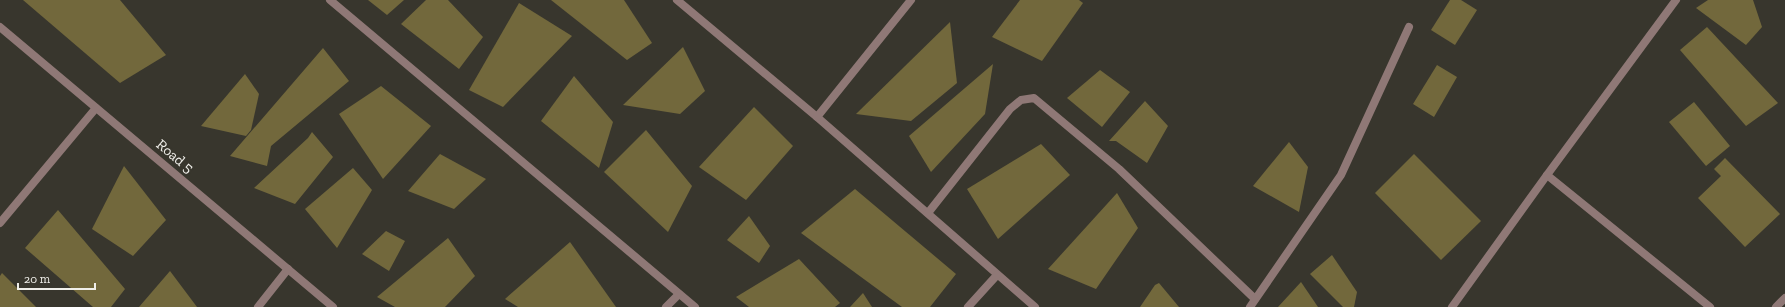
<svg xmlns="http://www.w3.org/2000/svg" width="1785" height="307" font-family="'Zilla Slab',serif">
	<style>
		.building { fill: #72683c }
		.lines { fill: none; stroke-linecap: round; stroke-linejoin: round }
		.street { stroke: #8f7876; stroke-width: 8 }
		.labels { text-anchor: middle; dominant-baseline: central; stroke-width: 4; stroke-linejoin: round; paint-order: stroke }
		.street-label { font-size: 15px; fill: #f0efea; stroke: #38362d }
	</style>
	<rect width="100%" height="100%" fill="#38362d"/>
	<g class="building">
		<polygon points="23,0 120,0 166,55 120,83"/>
		<polygon points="368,0 404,0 387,15"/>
		<polygon points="426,0 448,0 483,37 459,69 401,24"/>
		<polygon points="551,0 624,0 652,43 627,60"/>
		<polygon points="1020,0 1079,0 1083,3 1042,61 992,37"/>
		<polygon points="1450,0 1461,0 1477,10 1455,45 1431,30"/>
		<polygon points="1708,0 1753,0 1762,27 1746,45 1696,8"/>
		<polygon points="519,3 572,36 503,107 469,90"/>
		<polygon points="950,22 957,83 911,121 856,114"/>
		<polygon points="1707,27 1778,103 1746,126 1680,50"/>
		<polygon points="683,47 705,91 680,114 623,105"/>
		<polygon points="323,48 349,81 271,146 267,166 230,156"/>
		<polygon points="993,64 985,114 931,172 909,136"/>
		<polygon points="1437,65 1457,77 1434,117 1413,104"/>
		<polygon points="1100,70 1130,92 1102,127 1067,98"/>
		<polygon points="245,74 259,94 251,130 246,136 201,126"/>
		<polygon points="574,76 613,122 599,168 541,121"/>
		<polygon points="381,86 431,126 383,179 339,114"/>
		<polygon points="1145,101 1168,126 1147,163 1116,141 1109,141"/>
		<polygon points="1694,102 1730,146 1706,166 1669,122"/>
		<polygon points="754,107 793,146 746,200 699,167"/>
		<polygon points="646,130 692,186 668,232 604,172"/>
		<polygon points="312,132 333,157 295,204 254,188 308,138"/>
		<polygon points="1289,142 1308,167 1299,212 1253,186"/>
		<polygon points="1041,144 1070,175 998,239 967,189"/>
		<polygon points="440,154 486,179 454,209 408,191"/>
		<polygon points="1414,154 1481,221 1441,260 1375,193"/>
		<polygon points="1725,158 1780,214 1745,247 1698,198 1721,176 1714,169"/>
		<polygon points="124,166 166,220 133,256 92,229"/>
		<polygon points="353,168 372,190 337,248 305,209"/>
		<polygon points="855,189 956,274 930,307 902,307 801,233"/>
		<polygon points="1117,193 1138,228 1096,289 1048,269"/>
		<polygon points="58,210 125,289 111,307 93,307 25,248"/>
		<polygon points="749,216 770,246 759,263 727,240"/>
		<polygon points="386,231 405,241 389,271 362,254"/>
		<polygon points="448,238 475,276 445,307 395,307 377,297"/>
		<polygon points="570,242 616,307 518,307 505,299"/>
		<polygon points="1332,255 1357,292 1354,307 1343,307 1310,274"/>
		<polygon points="799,259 840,303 835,307 749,307 736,297"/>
		<polygon points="170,271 197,307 139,307"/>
		<polygon points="2,273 36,307 0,307 0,276"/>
		<polygon points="1301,282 1318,307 1278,307"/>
		<polygon points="1159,283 1179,307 1140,307 1155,285"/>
		<polygon points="863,293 872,307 850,307"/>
	</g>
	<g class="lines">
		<g class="street">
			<polyline points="330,0 695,307"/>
			<polyline points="677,0 817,117 1035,307"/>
			<polyline points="0,27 333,307"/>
			<polyline points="817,117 911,0"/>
			<polyline points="1547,175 1710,307"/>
			<polyline points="928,213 1010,109 1021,100 1034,98 1119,169 1255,299"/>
			<polyline points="0,223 96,108"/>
			<polyline points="258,307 288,269"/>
			<polyline points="666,307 679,294"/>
			<polyline points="968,307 997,275"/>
			<polyline points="1250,307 1341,175 1409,27"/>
			<polyline points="1452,307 1547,175 1676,0"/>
			<polyline points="1776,307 1785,298"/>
		</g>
	</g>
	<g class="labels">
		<g class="street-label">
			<text transform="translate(175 156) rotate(40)">Road 5</text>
		</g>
	</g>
	<path d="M18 283v6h77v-6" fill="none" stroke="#f0efea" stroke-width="2"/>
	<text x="24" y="283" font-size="12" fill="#f0efea" stroke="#38362d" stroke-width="3" paint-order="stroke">20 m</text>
</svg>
